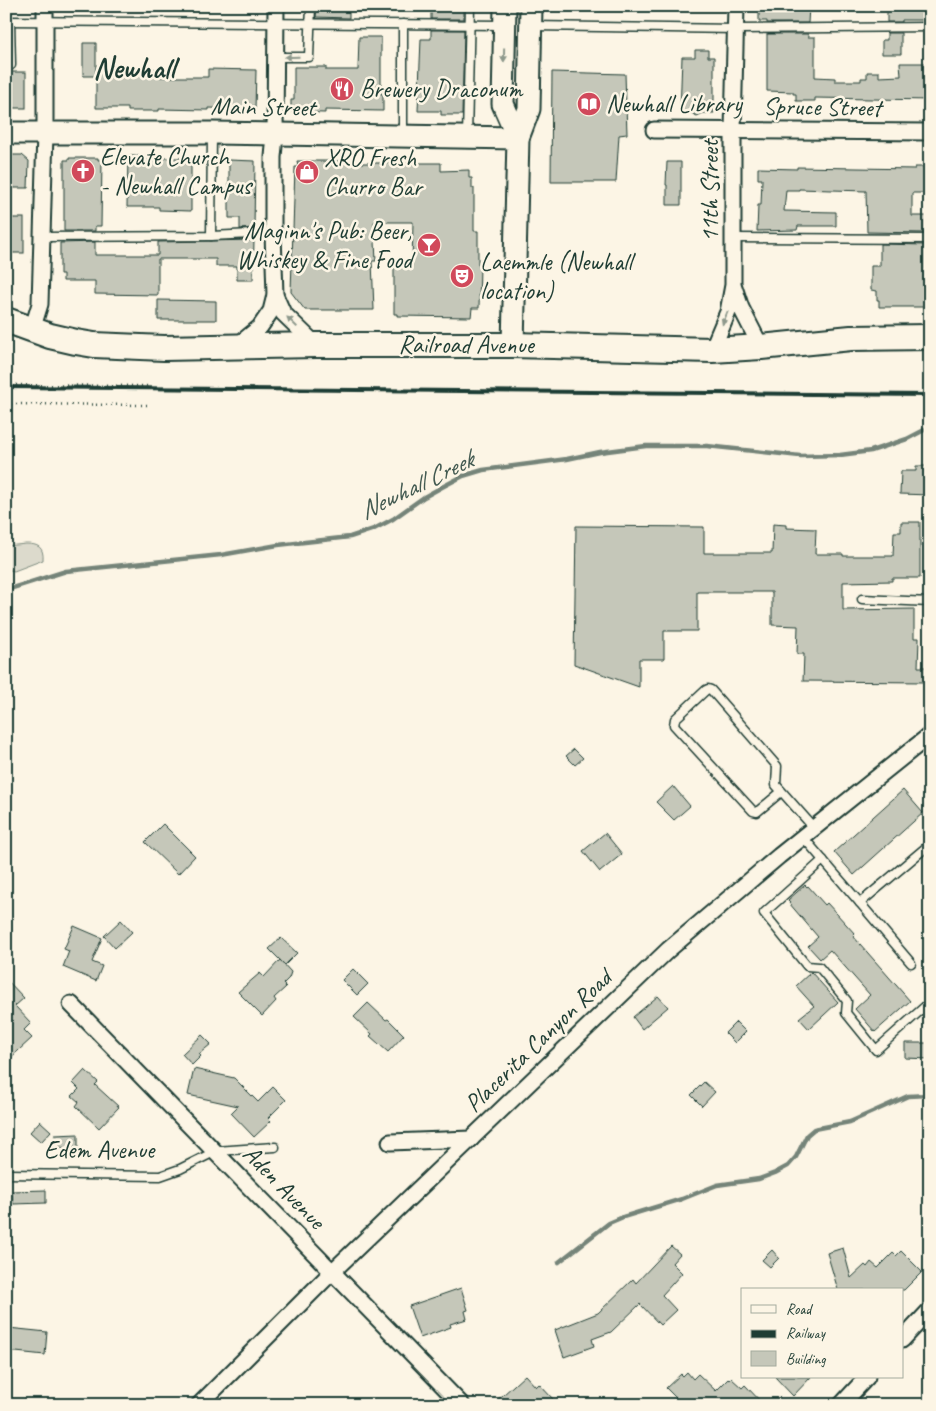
<svg xmlns="http://www.w3.org/2000/svg" width="936" height="1411" font-family="Caveat,sans-serif">
	<style>
		.green { fill: #dcdacc; stroke: #7e8c80 }
		.lines { fill: none; stroke-linecap: round; stroke-linejoin: round }
		.stream { stroke: #758479; stroke-width: 4.5 }
		.building { fill: #c5c7b9; stroke: #1f3d34 }
		.lane-casing { stroke: #1f3d34; stroke-width: 11 }
		.street-casing { stroke: #1f3d34; stroke-width: 19 }
		.secondary-casing { stroke: #1f3d34; stroke-width: 25 }
		.primary-casing { stroke: #1f3d34; stroke-width: 28 }
		.path { stroke: #1f3d34; stroke-width: 2.5; stroke-dasharray: 1 4; stroke-linecap: butt }
		.lane { stroke: #fcf5e5; stroke-width: 8 }
		.street { stroke: #fcf5e5; stroke-width: 15 }
		.secondary { stroke: #fcf5e5; stroke-width: 21 }
		.primary { stroke: #fcf5e5; stroke-width: 24 }
		.rail { stroke: #1f3d34; stroke-width: 4 }
		.oneway { fill: #8e998c }
		.labels { text-anchor: middle; dominant-baseline: central; stroke-width: 5; stroke-linejoin: round; paint-order: stroke }
		.poi-label { font-size: 25px; fill: #1f3d34; stroke: #fcf5e5; text-anchor: start }
		.street-label { font-size: 25px; fill: #1f3d34; stroke: #fcf5e5 }
		.water-label { font-size: 26px; font-style: italic; fill: #435a51; stroke: #fcf5e5 }
		.district-label { font-size: 30px; font-weight: bold; fill: #1f3d34; stroke: #fcf5e5 }
	</style>
	<rect width="100%" height="100%" fill="#fcf5e5"/>
	<filter id="ink" filterUnits="userSpaceOnUse"><feTurbulence type="fractalNoise" baseFrequency=".02" numOctaves="2"/><feDisplacementMap in="SourceGraphic" scale="10" xChannelSelector="R" yChannelSelector="G"/><feConvolveMatrix kernelMatrix="1 2 1 2 8 2 1 2 1" color-interpolation-filters="sRGB"/></filter>
	<g filter="url(#ink)">
		<path class="green" d="M26,544C38,544 44,547 43,560L14,571L6,569V546Z"/>
		<g class="lines">
			<g class="stream">
				<polyline points="6,590 66,571 221,555 278,545 350,537 374,529 393,519 424,497 442,487 463,476 483,470 567,459 600,452 646,446 707,446 800,456 840,455 871,451 907,439 930,427"/>
				<polyline points="559,1262 609,1223 623,1217 682,1199 717,1185 759,1179 775,1173 788,1166 796,1157 807,1135 814,1129 850,1122 908,1096 928,1095"/>
			</g>
		</g>
		<g class="building">
			<polygon points="317,6 349,6 349,18 316,17"/>
			<rect x="431" y="6" width="33" height="13"/>
			<polygon points="759,6 809,6 808,23 767,23 767,21 759,21"/>
			<polygon points="887,6 930,6 930,20 902,20 902,22 887,22"/>
			<polygon points="431,30 464,30 462,115 441,115 441,111 418,111 421,39 431,39"/>
			<polygon points="887,33 901,33 901,54 882,54 882,40 887,40"/>
			<polygon points="767,34 808,34 808,37 815,37 815,77 835,78 835,81 861,81 861,78 867,78 867,72 879,72 879,77 901,76 900,63 930,63 930,100 815,98 815,101 796,101 796,94 793,94 793,92 767,91"/>
			<polygon points="359,37 381,37 381,94 383,94 383,111 325,110 325,113 291,112 291,100 294,100 294,67 326,67 326,70 358,70"/>
			<polygon points="83,43 96,43 96,76 84,76 83,74"/>
			<polygon points="695,50 708,50 708,57 714,57 714,113 703,113 697,116 691,113 680,113 682,57 695,57"/>
			<polygon points="128,69 160,69 160,77 208,77 208,69 256,70 255,109 208,108 208,110 159,109 159,111 128,111 128,108 96,108 96,70 128,70"/>
			<rect x="6" y="72" width="20" height="36"/>
			<polygon points="552,72 625,74 627,134 619,135 616,182 551,182"/>
			<polygon points="6,155 22,155 29,161 28,188 6,188"/>
			<polygon points="128,156 159,156 159,158 191,158 191,211 159,210 159,207 127,207"/>
			<polygon points="69,158 98,158 98,160 102,160 101,226 95,226 95,231 64,231 64,160 69,160"/>
			<polygon points="388,158 410,158 410,163 441,163 441,171 469,170 469,178 472,178 472,188 474,188 474,231 478,231 478,265 480,265 479,308 472,308 471,317 397,316 397,314 394,314 394,265 412,265 413,222 374,222 376,261 372,261 374,310 305,310 291,292 295,167 298,167 297,161 350,161 350,163 388,163"/>
			<polygon points="229,160 255,161 254,228 240,229 240,218 229,218"/>
			<polygon points="667,162 681,162 681,205 667,205 667,185 666,185"/>
			<polygon points="797,167 915,169 915,167 930,167 930,193 912,193 912,216 930,216 930,230 926,230 926,233 867,232 866,191 799,189 799,190 786,190 784,211 836,212 836,226 798,226 797,230 757,231 758,205 761,205 762,179 758,179 758,168 797,169"/>
			<rect x="6" y="218" width="18" height="35"/>
			<polygon points="254,240 253,280 237,280 237,266 216,266 216,259 158,259 158,295 95,294 95,281 63,281 63,274 60,274 60,243 95,242 95,255 158,255 158,242"/>
			<polygon points="880,244 926,245 926,307 879,307 879,300 877,300 877,291 871,290 871,266 880,266"/>
			<polygon points="158,300 216,301 216,320 158,320"/>
			<polygon points="916,466 930,466 930,495 900,494 901,471 916,471"/>
			<polygon points="901,522 920,522 920,578 892,578 892,581 843,582 843,610 914,609 914,638 919,638 918,667 926,667 926,682 803,681 804,654 797,654 798,626 772,625 772,592 697,592 697,631 664,631 664,659 639,659 639,687 574,664 576,526 704,527 704,553 772,553 773,524 786,525 786,528 816,529 815,554 843,554 843,556 893,556 894,532 901,532"/>
			<polygon points="574,749 583,758 575,765 566,756"/>
			<polygon points="673,786 690,806 674,820 656,802"/>
			<polygon points="903,790 923,813 854,875 834,852"/>
			<polygon points="163,824 195,856 178,874 145,842"/>
			<polygon points="605,833 622,854 600,872 583,851"/>
			<polygon points="805,885 807,887 808,886 825,905 827,903 855,934 853,936 910,1001 875,1032 855,1009 870,995 830,950 820,959 808,946 818,937 789,903 790,902 788,900"/>
			<polygon points="121,920 132,932 115,948 104,936"/>
			<polygon points="74,926 102,938 92,962 102,966 96,981 63,967 69,951 64,949"/>
			<polygon points="281,938 297,953 285,965 269,949"/>
			<polygon points="280,960 291,972 289,978 283,984 286,987 274,998 276,1001 262,1016 238,992 260,973 264,977"/>
			<polygon points="353,969 368,984 357,995 342,980"/>
			<polygon points="811,972 838,1002 809,1029 799,1018 814,1006 796,986"/>
			<polygon points="6,979 24,998 15,1006 31,1023 24,1030 32,1038 6,1062"/>
			<polygon points="658,996 668,1007 642,1029 633,1017"/>
			<polygon points="368,1003 386,1020 388,1019 404,1035 388,1052 370,1036 372,1034 354,1017"/>
			<polygon points="736,1022 746,1032 735,1043 725,1033"/>
			<polygon points="202,1035 211,1044 199,1054 201,1056 192,1065 182,1054"/>
			<polygon points="905,1043 930,1043 930,1059 905,1058"/>
			<polygon points="194,1069 234,1078 258,1102 273,1087 286,1100 268,1118 271,1121 254,1137 231,1113 238,1106 188,1095"/>
			<polygon points="85,1070 98,1082 95,1085 119,1107 99,1128 76,1106 79,1102 72,1096 79,1089 73,1083"/>
			<polygon points="704,1082 715,1092 702,1106 691,1095"/>
			<polygon points="40,1121 51,1131 41,1142 30,1132"/>
			<polygon points="78,1134 78,1147 55,1148 55,1135"/>
			<polygon points="46,1190 46,1203 13,1204 12,1191"/>
			<polygon points="671,1246 680,1254 672,1263 682,1273 662,1295 676,1310 660,1325 640,1304 611,1332 592,1339 594,1346 564,1357 555,1330 598,1313 633,1279 636,1283"/>
			<polygon points="843,1248 851,1278 865,1265 867,1267 871,1262 878,1268 893,1253 896,1256 901,1251 922,1272 904,1290 838,1290 827,1253"/>
			<polygon points="772,1250 779,1258 770,1267 762,1260"/>
			<polygon points="461,1288 468,1310 465,1311 467,1319 450,1324 451,1327 420,1338 409,1306"/>
			<polygon points="8,1328 47,1332 45,1355 6,1351"/>
			<polygon points="687,1372 693,1379 698,1374 716,1391 728,1379 729,1380 731,1378 742,1388 745,1385 764,1405 683,1405 666,1388 681,1374 683,1376"/>
			<polygon points="525,1375 536,1387 539,1384 553,1399 547,1405 492,1405"/>
			<polygon points="775,1377 811,1377 793,1396"/>
		</g>
		<g class="lines">
			<g class="lane-casing">
				<g id="lane">
					<polyline points="6,21 504,25"/>
					<polyline points="10,21 11,65"/>
					<polyline points="532,26 736,29 930,27"/>
					<polyline points="275,57 309,57 311,6"/>
					<polyline points="403,135 403,24"/>
					<polyline points="467,137 470,6"/>
					<polyline points="211,236 212,135"/>
					<polyline points="43,237 211,236 273,233"/>
					<polyline points="734,238 930,239"/>
					<polyline points="862,599 930,602"/>
					<polyline points="781,792 757,812 753,811 674,725 675,719 706,690 708,689 711,690 777,766 776,785 814,828"/>
					<polyline points="803,837 860,903"/>
					<polyline points="823,860 764,913 807,966 819,967 847,1001 846,1013 876,1050 930,1002"/>
					<polyline points="911,963 860,903 930,844"/>
					<polyline points="7,1174 160,1176 180,1169 216,1151 275,1147"/>
				</g>
			</g>
			<g class="street-casing">
				<g id="street">
					<polyline points="654,130 930,132"/>
					<polyline points="734,287 741,308 761,347"/>
					<polyline points="275,295 283,313 316,345"/>
					<polyline points="32,330 40,304 45,133 45,6"/>
					<polyline points="238,345 260,327 271,311 275,295 273,233 273,157 275,135 276,6"/>
					<polyline points="712,350 728,312 733,285 733,130 736,6"/>
					<polyline points="71,1004 462,1405"/>
					<polyline points="390,1142 471,1139"/>
					<polyline points="902,1340 930,1310"/>
					<polyline points="199,1405 333,1271 668,950 779,856 930,735"/>
					<polyline points="841,1405 867,1377"/>
				</g>
			</g>
			<g class="secondary-casing">
				<g id="secondary">
					<polyline points="505,6 503,104 518,138"/>
					<polyline points="6,133 212,133 518,138"/>
					<polyline points="513,345 518,138 529,109 531,6"/>
				</g>
			</g>
			<g class="primary-casing">
				<polyline id="primary" points="6,320 50,336 76,342 94,345 164,348 316,345 513,345 712,350 761,347 851,338 930,337"/>
			</g>
			<g class="path">
				<polyline points="6,385 150,386"/>
				<polyline points="6,404 149,405"/>
			</g>
			<use href="#lane" class="lane"/>
			<use href="#street" class="street"/>
			<use href="#secondary" class="secondary"/>
			<use href="#primary" class="primary"/>
			<polyline class="rail" points="6,387 930,395"/>
		</g>
		<defs><path id="oneway-solid" d="M-6-.8H1V-3.2L6.5 0L1 3.2V.8H-6Z" transform="scale(1.25)"/></defs>
		<g class="oneway">
			<use href="#oneway-solid" transform="translate(504 55) rotate(91)"/>
			<use href="#oneway-solid" transform="translate(292 57) rotate(179)"/>
			<use href="#oneway-solid" transform="translate(725 318) rotate(112)"/>
			<use href="#oneway-solid" transform="translate(292 322) rotate(-135)"/>
		</g>
	</g>
	<defs>
		<g id="restaurant-disc" transform="scale(1.25)"><circle r="9.5" fill="#d1495b" stroke="#fcf5e5"/><path d="M-5-6h1v4h1v-4h1v4h1v-4h1v5L-1.5 .5V6h-2V.5L-5-1ZM5-6V6H3V1.5H1.5Q1.5-4 5-6Z" fill="#fff"/></g>
		<g id="library-disc" transform="scale(1.25)"><circle r="9.5" fill="#d1495b" stroke="#fcf5e5"/><path d="M-6-4Q-3-5.5-.7-3.5V5Q-3 3-6 4ZM6-4Q3-5.5 .7-3.5V5Q3 3 6 4Z" fill="#fff"/></g>
		<g id="church-disc" transform="scale(1.25)"><circle r="9.5" fill="#d1495b" stroke="#fcf5e5"/><path d="M-1.2-6h2.4v3.5h3.3v2.4h-3.3V6h-2.4V-.1h-3.3v-2.4h3.3Z" fill="#fff"/></g>
		<g id="shop-disc" transform="scale(1.25)"><circle r="9.5" fill="#d1495b" stroke="#fcf5e5"/><path d="M-5-2.5h2.3a2.7 3.5 0 0 1 5.4 0H5L5.5 6h-11ZM-1.5-2.5h3a1.5 2.3 0 0 0-3 0Z" fill="#fff"/></g>
		<g id="bar-disc" transform="scale(1.25)"><circle r="9.5" fill="#d1495b" stroke="#fcf5e5"/><path d="M-6-5H6L.8 .8V4.5H3.5V6h-7V4.5H-.8V.8Z" fill="#fff"/></g>
		<g id="theatre-disc" transform="scale(1.25)"><circle r="9.5" fill="#d1495b" stroke="#fcf5e5"/><path d="M-5-5.5Q0-4 5-5.5V0Q5 5 0 6Q-5 5-5 0ZM-3.3-2.5H-1v1.5H-3.3ZM1-2.5H3.3v1.5H1ZM-2.8 1Q0 5.5 2.8 1Z" fill="#fff"/></g>
	</defs>
	<g fill-rule="evenodd">
		<use href="#restaurant-disc" x="342" y="89"/>
		<use href="#library-disc" x="589" y="104"/>
		<use href="#church-disc" x="83" y="171"/>
		<use href="#shop-disc" x="307" y="172"/>
		<use href="#bar-disc" x="429" y="245"/>
		<use href="#theatre-disc" x="462" y="276"/>
	</g>
	<g class="labels">
		<g class="poi-label">
			<text x="360" y="89">Brewery Draconum</text>
			<text x="606" y="104">Newhall Library</text>
			<text x="100" y="157">Elevate Church<tspan x="100" dy="29">- Newhall Campus</tspan></text>
			<text x="324" y="158">XRO Fresh<tspan x="324" dy="29">Churro Bar</tspan></text>
			<text x="412" y="231" text-anchor="end">Maginn's Pub: Beer,<tspan x="412" dy="29">Whiskey &amp; Fine Food</tspan></text>
			<text x="480" y="262">Laemmle (Newhall<tspan x="480" dy="29">location)</tspan></text>
		</g>
		<g class="street-label">
			<text transform="translate(263 107) rotate(1)">Main Street</text>
			<text transform="translate(822 107) rotate(1)">Spruce Street</text>
			<text transform="translate(710 191) rotate(-90)">11th Street</text>
			<text x="466" y="345">Railroad Avenue</text>
			<text transform="translate(538 1041) rotate(-44)">Placerita Canyon Road</text>
			<text x="99" y="1150">Edem Avenue</text>
			<text transform="translate(284 1187) rotate(46)">Aden Avenue</text>
		</g>
		<g class="water-label">
			<text transform="translate(416 485) rotate(-26)">Newhall Creek</text>
		</g>
		<g class="district-label">
			<text x="134" y="68">Newhall</text>
		</g>
	</g>
	<rect width="936" height="1411" fill="none" stroke="#fcf5e5" stroke-width="25"/>
	<rect x="12" y="12" width="911" height="1386" fill="none" stroke="#1f3d34" stroke-width="2" filter="url(#ink)"/>
	<rect x="741" y="1288" width="162" height="90" fill="#fcf5e5" stroke="#a4ab9e"/>
	<rect x="751" y="1305" width="25" height="8" fill="#fcf5e5" stroke="#a4ab9e"/>
	<text x="786" y="1314" font-size="15" fill="#1f3d34">Road</text>
	<rect x="751" y="1330" width="25" height="8" fill="#1f3d34" stroke="#a4ab9e"/>
	<text x="786" y="1338" font-size="15" fill="#1f3d34">Railway</text>
	<rect x="751" y="1351" width="25" height="15" fill="#c5c7b9" stroke="#a4ab9e"/>
	<text x="786" y="1364" font-size="15" fill="#1f3d34">Building</text>
</svg>
